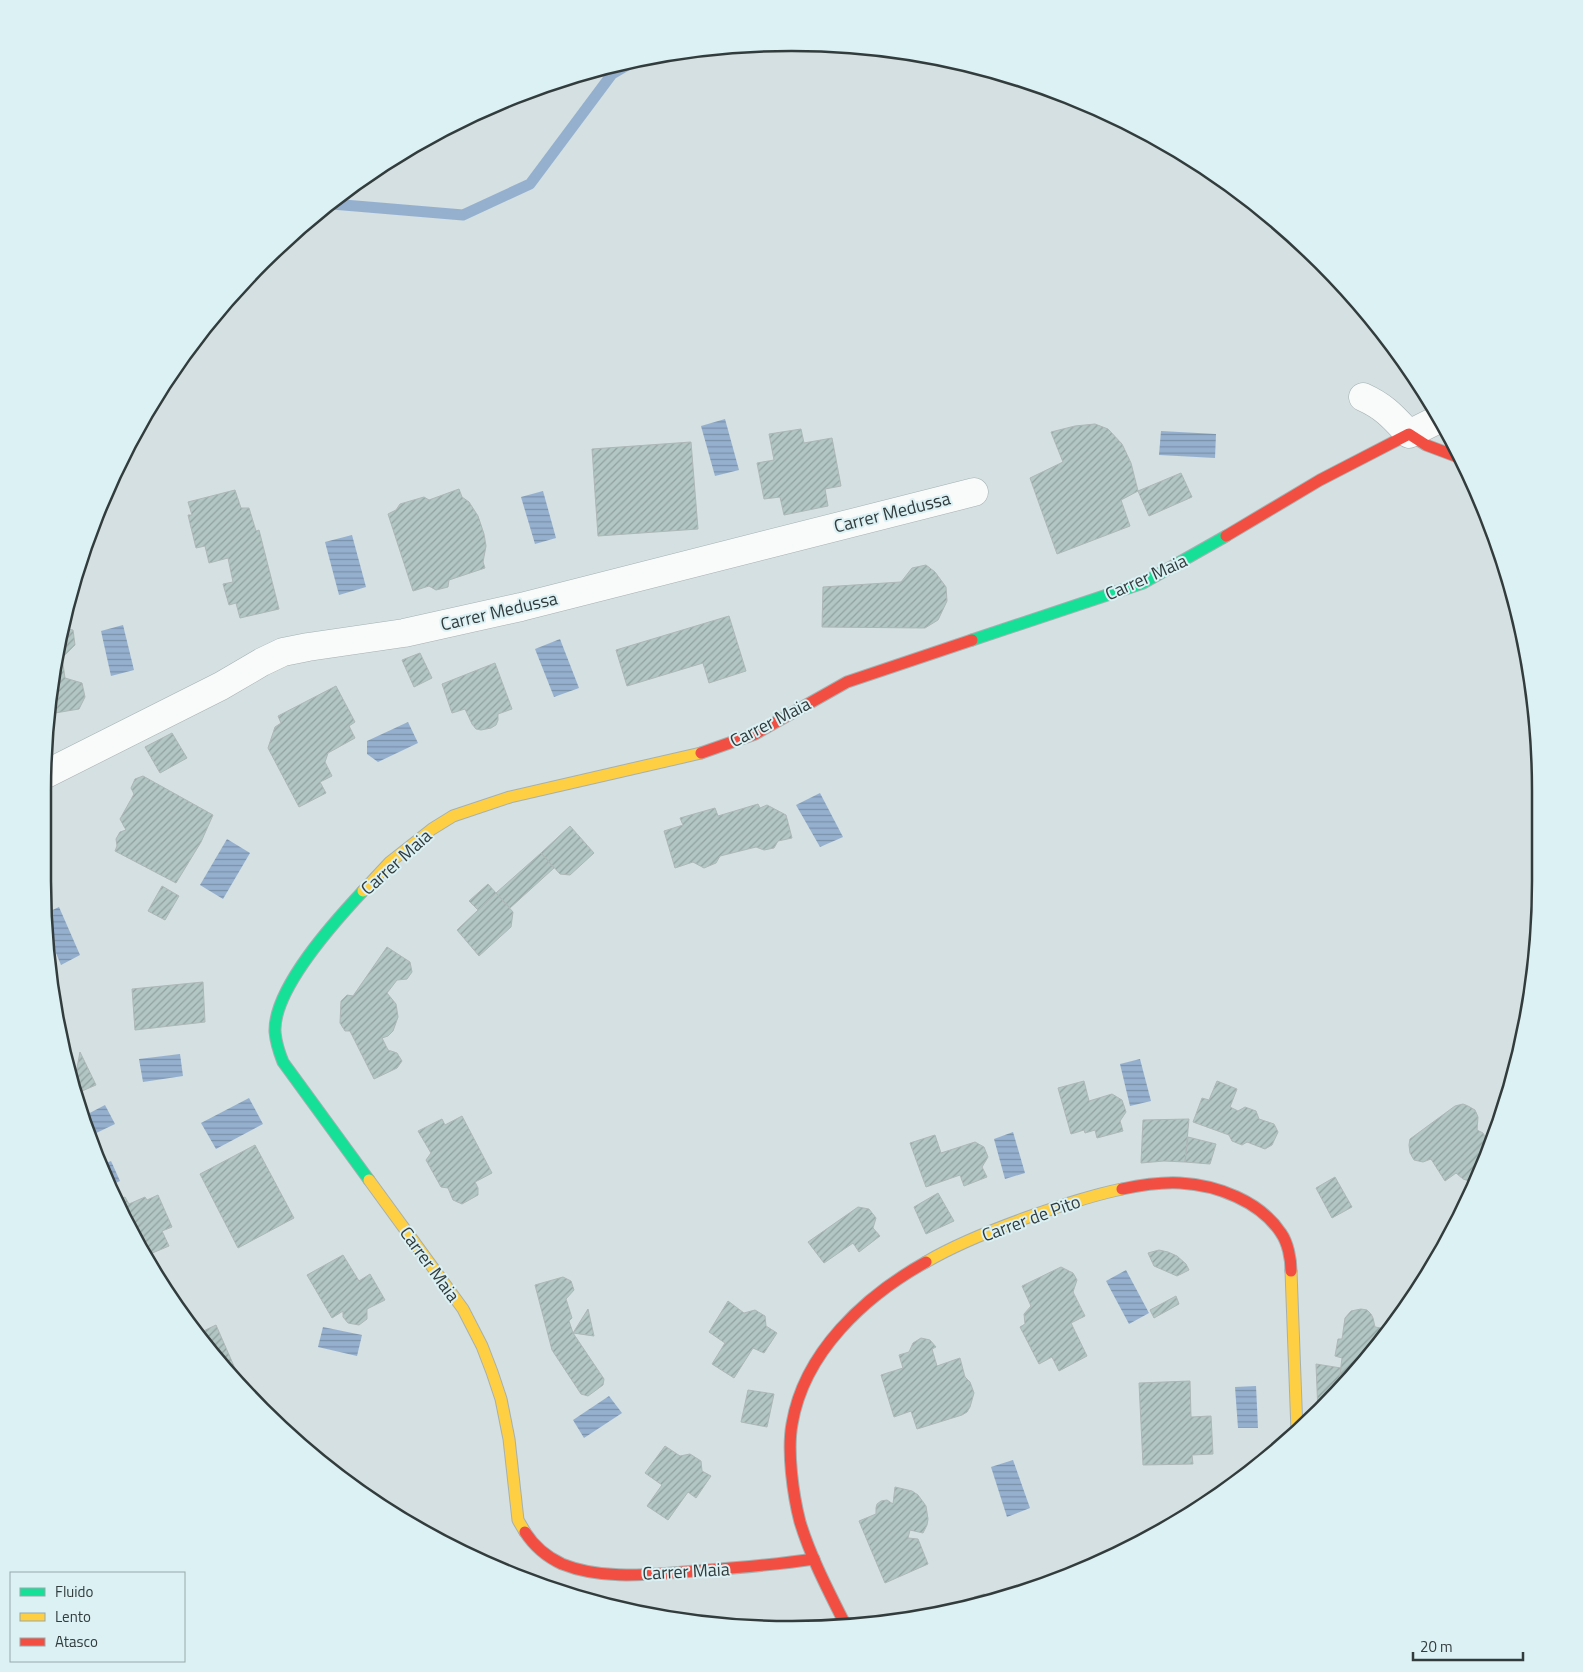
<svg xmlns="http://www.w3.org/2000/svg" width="1583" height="1672" font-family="'Titillium Web',sans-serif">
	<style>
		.water { fill: url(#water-rules) }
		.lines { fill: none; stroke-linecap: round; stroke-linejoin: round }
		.stream { stroke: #95b0cf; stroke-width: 11 }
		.building { fill: url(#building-hatch); stroke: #aeb7b7 }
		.street-casing { stroke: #a6b0b1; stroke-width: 29 }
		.fast-casing { stroke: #a6b0b1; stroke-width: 13 }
		.slow-casing { stroke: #a6b0b1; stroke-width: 13 }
		.jam-casing { stroke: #a6b0b1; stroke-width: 13 }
		.street { stroke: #f9fafa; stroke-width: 28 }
		.fast { stroke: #16e098; stroke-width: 11 }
		.slow { stroke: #ffcf43; stroke-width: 11 }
		.jam { stroke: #f24e42; stroke-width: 11 }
		.labels { text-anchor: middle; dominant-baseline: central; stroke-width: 4; stroke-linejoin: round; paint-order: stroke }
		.street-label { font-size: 18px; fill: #333c3d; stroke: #dbf1f4 }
		.rim { fill: none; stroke: #333c3d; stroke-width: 2.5 }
	</style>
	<defs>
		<pattern id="water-rules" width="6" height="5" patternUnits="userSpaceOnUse" patternTransform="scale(1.25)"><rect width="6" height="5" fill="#95b0cf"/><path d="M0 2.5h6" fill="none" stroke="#7a90a9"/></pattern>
		<pattern id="building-hatch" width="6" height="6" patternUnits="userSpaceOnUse" patternTransform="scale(1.25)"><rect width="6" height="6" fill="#b2c6c4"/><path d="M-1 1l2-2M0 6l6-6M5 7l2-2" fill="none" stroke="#91a2a0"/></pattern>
	</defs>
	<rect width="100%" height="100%" fill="#d4e0e1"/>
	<g class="water">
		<polygon points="725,419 739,470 715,476 701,426"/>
		<polygon points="1161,431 1216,434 1215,458 1159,455"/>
		<polygon points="543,491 556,538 535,544 521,497"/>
		<polygon points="352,535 366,587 339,595 325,542"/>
		<polygon points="123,625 134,670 111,676 101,631"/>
		<polygon points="560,639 579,688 554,697 535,649"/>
		<polygon points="408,722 418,743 378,762 367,754 367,741"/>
		<polygon points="820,793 843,837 820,847 796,805"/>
		<polygon points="227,839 250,853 223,899 200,885"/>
		<polygon points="59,907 80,955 61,965 48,934 46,913"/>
		<polygon points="180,1054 183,1076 143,1082 139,1059"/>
		<polygon points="1140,1059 1151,1101 1130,1106 1120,1064"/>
		<polygon points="249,1098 263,1124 216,1149 201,1123"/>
		<polygon points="105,1105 115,1124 90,1136 84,1116"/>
		<polygon points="1013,1132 1025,1173 1005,1179 994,1139"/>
		<polygon points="111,1161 120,1181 109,1186 99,1166"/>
		<polygon points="1126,1270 1149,1313 1129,1324 1106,1281"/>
		<polygon points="323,1327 362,1335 357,1356 318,1347"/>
		<polygon points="1256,1386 1258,1428 1238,1428 1235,1387"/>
		<polygon points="609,1396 622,1413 584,1438 573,1420"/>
		<polygon points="1013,1460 1030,1508 1007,1517 991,1467"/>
	</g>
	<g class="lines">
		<polyline class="stream" points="332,204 463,215 530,184 612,74 629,64"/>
	</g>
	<g class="building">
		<polygon points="1095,424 1108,429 1122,444 1131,463 1138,491 1121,500 1130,526 1057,554 1030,478 1063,462 1051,432 1075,426"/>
		<polygon points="801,429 804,443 832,438 841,486 825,489 828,506 784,515 780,497 764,499 757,463 774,460 769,434"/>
		<polygon points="691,442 698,529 598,536 592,449"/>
		<polygon points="1181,473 1192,497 1149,516 1138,491"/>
		<polygon points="459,489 462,497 469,502 478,516 484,534 486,546 483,562 485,568 449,580 448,587 436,590 429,586 413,591 388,514 396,510 400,504 424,497 429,500"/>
		<polygon points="235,490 241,508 249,508 256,531 259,530 279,609 240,618 236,603 229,605 223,584 233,582 228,558 209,563 205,546 196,548 188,515 192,515 188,502"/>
		<polygon points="926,565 935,572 946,587 947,601 938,620 925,628 822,627 823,587 901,582 912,568"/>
		<polygon points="729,616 746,671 709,683 703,663 627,686 616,650"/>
		<polygon points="63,628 73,630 75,645 62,658 65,678 82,683 85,697 79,709 49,714"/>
		<polygon points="420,653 432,678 414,687 402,660"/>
		<polygon points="495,663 512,709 498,714 498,720 496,725 491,728 481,730 476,729 472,724 465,709 452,713 442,684"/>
		<polygon points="336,686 355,722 349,726 355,738 328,753 325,762 332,776 320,782 326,793 299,807 268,748 275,727 281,723 278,716"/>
		<polygon points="172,733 187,758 160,773 145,747"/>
		<polygon points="143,776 213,815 201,842 176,883 115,851 117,846 116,839 120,832 126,830 120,819 134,794 131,788 135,779"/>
		<polygon points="758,804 760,808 767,805 786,815 792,838 778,841 774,848 764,850 756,847 720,856 716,863 704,868 693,862 675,868 664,831 683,825 680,818 715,808 718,816"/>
		<polygon points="570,826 594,853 570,875 560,874 541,853"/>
		<polygon points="541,853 554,868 510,908 496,893"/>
		<polygon points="488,884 496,893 478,910 469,901"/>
		<polygon points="162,886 179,896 165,920 148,911"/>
		<polygon points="496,893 513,912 511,927 479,956 457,930"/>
		<polygon points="387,947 410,962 412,972 407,979 397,980 387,993 396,1004 398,1017 393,1031 388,1036 382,1038 388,1050 397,1053 402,1061 397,1068 374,1079 350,1031 345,1031 340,1023 341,1001 347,995 353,996"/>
		<polygon points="203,982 205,1022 135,1030 132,989"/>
		<polygon points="80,1052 96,1085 82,1091 75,1078"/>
		<polygon points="1084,1081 1089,1101 1112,1094 1122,1100 1126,1112 1120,1121 1123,1131 1097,1138 1095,1130 1085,1133 1084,1130 1071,1134 1058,1088"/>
		<polygon points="1217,1081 1237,1089 1230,1107 1238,1111 1245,1107 1256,1111 1259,1119 1274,1124 1278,1132 1272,1145 1265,1149 1247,1142 1242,1145 1232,1141 1229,1135 1193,1122 1202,1098 1209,1100"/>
		<polygon points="1463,1104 1468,1106 1475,1110 1478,1117 1477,1130 1483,1133 1489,1145 1486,1153 1482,1160 1482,1170 1478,1177 1469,1181 1463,1179 1456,1173 1445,1181 1431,1159 1423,1162 1414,1160 1410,1153 1409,1145 1410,1139 1455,1106"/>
		<polygon points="462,1116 492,1173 475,1182 478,1188 478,1195 462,1204 453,1200 448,1188 441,1187 426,1160 431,1153 418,1131 442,1119 445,1125"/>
		<polygon points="1189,1119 1185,1162 1164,1161 1141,1163 1143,1120"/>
		<polygon points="935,1135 941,1153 975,1142 984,1147 988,1157 982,1167 987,1177 964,1186 960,1175 926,1187 910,1143"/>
		<polygon points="1188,1137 1216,1144 1210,1164 1185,1162"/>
		<polygon points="255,1145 294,1218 238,1248 200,1174"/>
		<polygon points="1335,1177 1352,1207 1332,1218 1316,1188"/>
		<polygon points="938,1193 954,1221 926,1234 914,1207"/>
		<polygon points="158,1195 172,1227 162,1231 169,1246 150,1254 153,1259 147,1262 116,1201 125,1197 129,1204 145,1197 147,1200"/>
		<polygon points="858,1207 869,1209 876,1218 873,1228 880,1236 859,1252 853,1243 824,1263 808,1242"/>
		<polygon points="1159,1250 1168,1252 1177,1256 1186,1264 1189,1270 1177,1276 1154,1266 1148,1253"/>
		<polygon points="343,1255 359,1281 370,1274 385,1300 367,1309 367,1319 359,1325 348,1323 343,1317 343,1311 332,1318 307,1275"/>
		<polygon points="1061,1267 1073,1273 1077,1280 1073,1292 1085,1316 1071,1323 1087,1356 1059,1371 1052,1357 1039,1364 1020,1327 1025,1324 1024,1314 1031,1306 1022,1286"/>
		<polygon points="563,1277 571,1281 574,1290 566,1299 572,1318 569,1321 573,1333 604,1379 603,1385 588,1396 581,1394 552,1350 535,1285"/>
		<polygon points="1176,1296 1179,1304 1154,1318 1150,1310"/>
		<polygon points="728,1301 744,1313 755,1310 765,1316 766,1326 777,1333 764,1353 753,1348 734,1378 712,1364 725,1343 709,1332"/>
		<polygon points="588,1309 594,1336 573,1333"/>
		<polygon points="1361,1309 1367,1310 1371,1314 1373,1318 1375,1327 1387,1329 1338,1389 1342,1358 1335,1356 1338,1339 1342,1339 1345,1318 1351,1311"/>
		<polygon points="216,1325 240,1380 239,1381 193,1330 197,1334"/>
		<polygon points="921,1338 930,1340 936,1347 932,1349 937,1366 960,1358 965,1377 970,1382 974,1393 970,1407 967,1412 962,1415 917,1429 911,1411 894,1417 881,1375 903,1368 899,1355 909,1352 913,1343"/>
		<polygon points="1316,1364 1341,1368 1338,1389 1318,1413"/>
		<polygon points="1190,1381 1191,1417 1211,1416 1213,1454 1192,1455 1193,1464 1143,1465 1139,1383"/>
		<polygon points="748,1390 774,1394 767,1427 741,1422"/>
		<polygon points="665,1446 680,1456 690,1454 701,1461 702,1471 711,1476 696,1498 688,1492 668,1520 647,1506 662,1485 645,1473"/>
		<polygon points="895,1487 912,1491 918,1495 926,1506 928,1519 927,1525 923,1533 910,1530 908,1538 918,1539 928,1564 885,1583 859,1521 876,1514 876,1508 877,1504 881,1501 887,1500 893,1504"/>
		<polygon points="984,1594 995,1598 959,1607 964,1600 969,1604 974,1597"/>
	</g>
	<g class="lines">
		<g class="street-casing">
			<g id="street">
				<path d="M1363,397C1385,407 1393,417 1409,434L1441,418"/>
				<polyline points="44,775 221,686 262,662 283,652 308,647 404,633 521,607 974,492"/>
			</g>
		</g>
		<g class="fast-casing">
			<g id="fast">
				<polyline points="972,640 1143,583 1226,536"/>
				<path d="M363,891C335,921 273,989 275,1032C276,1043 279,1052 283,1062L369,1180"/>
			</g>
		</g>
		<g class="slow-casing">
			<g id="slow">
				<polyline points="363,891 390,862 432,829 453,816 510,797 701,753"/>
				<polyline points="369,1180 463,1309 482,1346 492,1372 501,1399 509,1439 518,1520 525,1532"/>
				<path d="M926,1262C960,1242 997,1228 1034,1215C1063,1205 1092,1195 1122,1189"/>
				<polyline points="1291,1271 1297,1431"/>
			</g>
		</g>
		<g class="jam-casing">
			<g id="jam">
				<polyline points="1226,536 1320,480 1409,434 1426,445 1458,457"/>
				<polyline points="701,753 755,734 847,682 972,640"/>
				<path d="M1122,1189C1141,1185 1161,1182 1180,1183C1217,1185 1260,1201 1281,1233C1288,1243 1291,1259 1291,1271"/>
				<path d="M525,1532C534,1546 547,1557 562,1564C604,1581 652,1574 696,1571C735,1568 775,1565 814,1559"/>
				<path d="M846,1626C829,1592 811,1558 800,1522C793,1495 787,1451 792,1424C804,1352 865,1296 926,1262"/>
			</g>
		</g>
		<use href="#street" class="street"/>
		<use href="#fast" class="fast"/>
		<use href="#slow" class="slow"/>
		<use href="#jam" class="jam"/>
	</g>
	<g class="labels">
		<g class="street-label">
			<text transform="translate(892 512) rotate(-14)">Carrer Medussa</text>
			<text transform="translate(1146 577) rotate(-24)">Carrer Maia</text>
			<text transform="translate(499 611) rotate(-13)">Carrer Medussa</text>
			<text transform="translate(770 722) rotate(-27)">Carrer Maia</text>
			<text transform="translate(396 862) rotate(-42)">Carrer Maia</text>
			<text transform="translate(1031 1218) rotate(-20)">Carrer de Pito</text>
			<text transform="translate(430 1264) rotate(54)">Carrer Maia</text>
			<text transform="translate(686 1571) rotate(-3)">Carrer Maia</text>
		</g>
	</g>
	<path d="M0 0H1583V1672H0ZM791 51H792A740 740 0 0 1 1532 791V881A740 740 0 0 1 792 1621H791A740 740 0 0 1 51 881V791A740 740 0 0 1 791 51Z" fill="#dbf1f4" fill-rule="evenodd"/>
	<path class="rim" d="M791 51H792A740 740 0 0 1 1532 791V881A740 740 0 0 1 792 1621H791A740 740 0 0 1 51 881V791A740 740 0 0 1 791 51Z"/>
	<rect x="10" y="1572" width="175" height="90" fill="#dbf1f4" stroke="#98a9ab"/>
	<rect x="20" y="1588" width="25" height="8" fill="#16e098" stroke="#98a9ab"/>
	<text x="55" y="1597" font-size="15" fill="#333c3d">Fluido</text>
	<rect x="20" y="1613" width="25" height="8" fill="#ffcf43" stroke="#98a9ab"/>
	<text x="55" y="1622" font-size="15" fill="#333c3d">Lento</text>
	<rect x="20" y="1638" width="25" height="8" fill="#f24e42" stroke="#98a9ab"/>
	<text x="55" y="1647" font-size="15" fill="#333c3d">Atasco</text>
	<path d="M1413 1652v8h110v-8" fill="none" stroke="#333c3d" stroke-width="2.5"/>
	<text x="1420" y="1652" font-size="15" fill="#333c3d" stroke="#dbf1f4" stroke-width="4" paint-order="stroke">20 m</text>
</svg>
